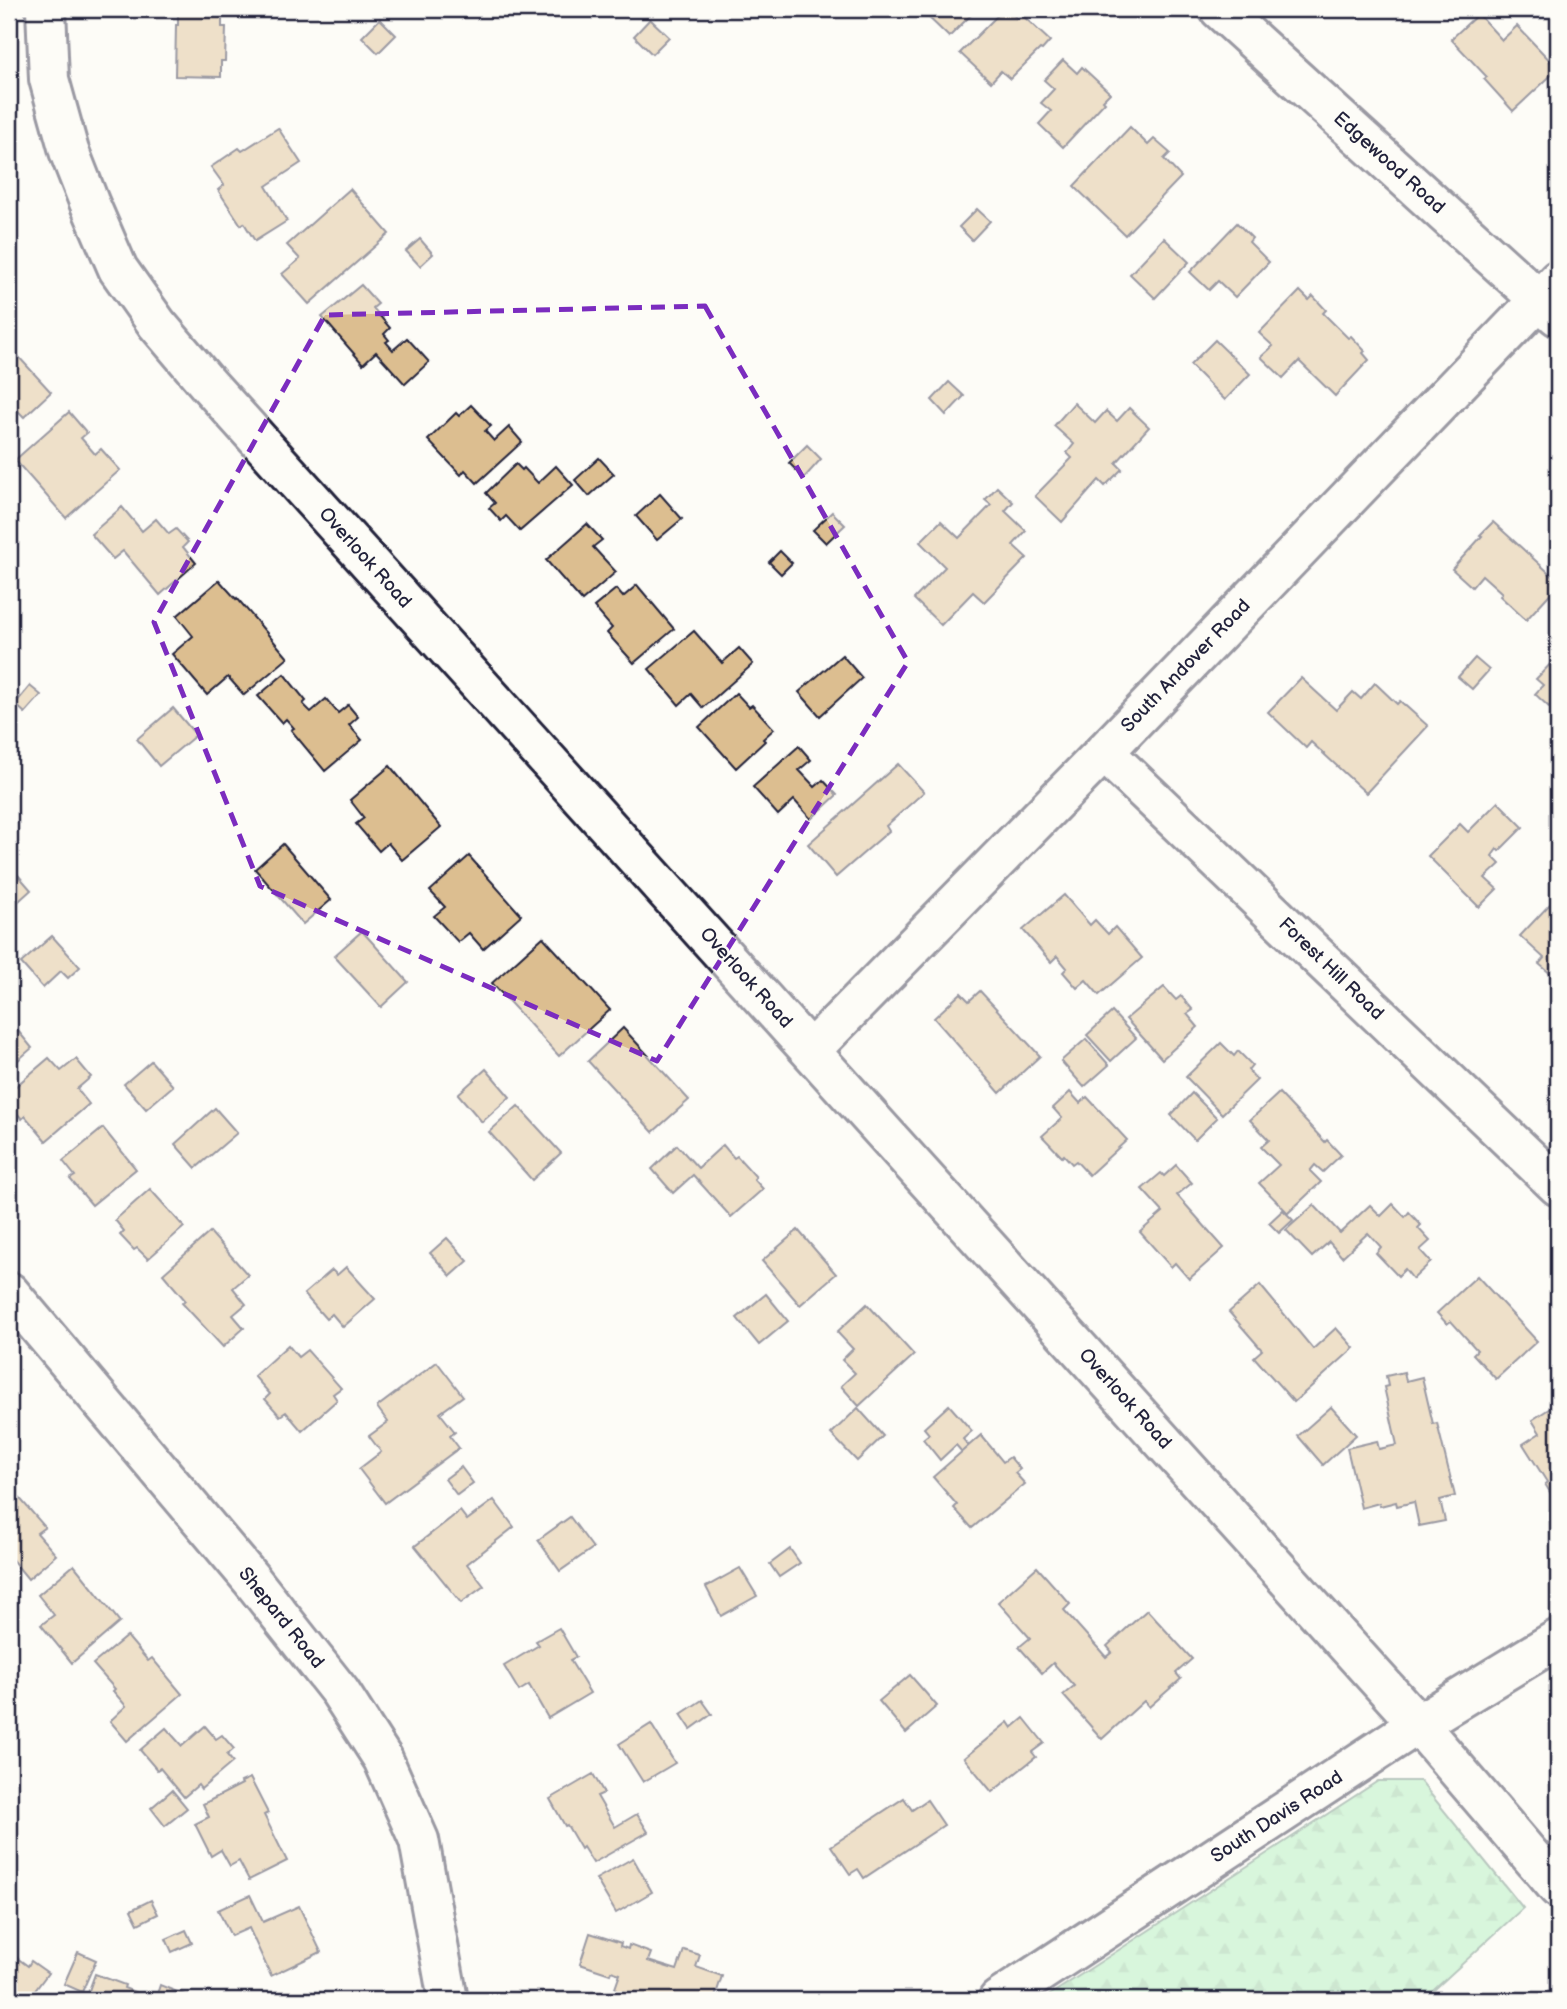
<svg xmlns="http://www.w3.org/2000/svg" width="1567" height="2009" font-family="'Balsamiq Sans',sans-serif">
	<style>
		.forest { fill: url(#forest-firs); stroke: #66887a; stroke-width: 2 }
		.building { fill: #dcbe90; stroke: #22223b; stroke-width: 2 }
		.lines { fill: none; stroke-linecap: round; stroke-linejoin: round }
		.minor-casing { stroke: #22223b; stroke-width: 44 }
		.minor { stroke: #fdfcf7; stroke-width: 38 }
		.marked { fill: none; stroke: #7b2cbf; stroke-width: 5; stroke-dasharray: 14 9; stroke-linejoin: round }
		.labels { text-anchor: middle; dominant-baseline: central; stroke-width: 5; stroke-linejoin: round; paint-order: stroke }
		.street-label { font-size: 19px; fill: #22223b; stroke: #fdfcf7 }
	</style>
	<defs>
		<pattern id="forest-firs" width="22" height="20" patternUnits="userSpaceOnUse" patternTransform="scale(1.75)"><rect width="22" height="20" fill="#aaefba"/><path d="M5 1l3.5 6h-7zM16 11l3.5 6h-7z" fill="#92cda1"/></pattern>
	</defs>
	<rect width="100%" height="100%" fill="#fdfcf7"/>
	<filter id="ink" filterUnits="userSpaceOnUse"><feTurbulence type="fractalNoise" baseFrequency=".0143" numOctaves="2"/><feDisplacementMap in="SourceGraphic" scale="14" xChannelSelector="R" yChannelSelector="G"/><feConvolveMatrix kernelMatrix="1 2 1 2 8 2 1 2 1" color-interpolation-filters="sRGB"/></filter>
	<g filter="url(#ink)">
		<polygon class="forest" points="1378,1781 1420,1781 1523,1908 1423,2000 1042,2000"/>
		<g class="building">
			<polygon points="178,9 222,9 222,27 226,27 225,61 221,61 221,77 175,76 176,25 178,25"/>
			<polygon points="920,9 977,9 949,37"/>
			<polygon points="1004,9 1007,9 1018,19 1022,15 1050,41 1042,50 1040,49 1010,79 1001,71 991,82 960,53"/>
			<polygon points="1478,14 1502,40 1517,26 1558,69 1513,111 1484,79 1487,77 1451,39"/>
			<polygon points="380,19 396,35 378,53 362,37"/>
			<polygon points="650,19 669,37 652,54 634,36"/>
			<polygon points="1063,60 1077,73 1082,67 1110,93 1103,100 1105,102 1063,147 1039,124 1051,111 1041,103 1054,89 1044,80"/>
			<polygon points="1130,127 1148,145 1154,139 1170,153 1164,159 1181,177 1125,235 1074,186"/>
			<polygon points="278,128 301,163 266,186 287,221 255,241 244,223 241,225 218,190 224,185 211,167 239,148 242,151"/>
			<polygon points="350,189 389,234 309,304 282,274 300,259 287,245"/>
			<polygon points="977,209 990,221 972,240 959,227"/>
			<polygon points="1237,223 1252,238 1249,242 1269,262 1235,297 1218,281 1209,290 1190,272"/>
			<polygon points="1164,238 1189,262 1155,298 1130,274"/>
			<polygon points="420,239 433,254 420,266 406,251"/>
			<polygon points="361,285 378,304 373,308 390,328 384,334 389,340 386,342 393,350 407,338 429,362 405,384 376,352 363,364 322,317"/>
			<polygon points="1300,291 1309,300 1313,296 1326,310 1323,313 1348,338 1351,336 1365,351 1363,353 1369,360 1335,396 1299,361 1283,378 1261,357 1273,346 1259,333"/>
			<polygon points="1215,340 1250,374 1225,400 1190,365"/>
			<polygon points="16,354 51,392 24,417 15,408 9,414 9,360"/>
			<polygon points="949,382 964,396 946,415 932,400"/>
			<polygon points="1074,403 1095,423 1106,411 1117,421 1129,408 1149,427 1116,463 1122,469 1105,486 1099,480 1062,522 1035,496 1072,458 1067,453 1074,444 1054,426"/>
			<polygon points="471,405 491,426 485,431 494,441 509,427 522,442 477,483 465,470 461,475 428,440 456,413 459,416"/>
			<polygon points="69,412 87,433 81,438 95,454 101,449 120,470 66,518 15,460"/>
			<polygon points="807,445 821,459 804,478 789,463"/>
			<polygon points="599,458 614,474 589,496 575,480"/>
			<polygon points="516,464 522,470 524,468 538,483 556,466 573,485 520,531 506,516 501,521 489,508 495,503 486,493"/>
			<polygon points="997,487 1013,502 1005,511 1026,531 1013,545 1027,558 984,602 973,592 941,625 914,599 945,567 920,542 941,521 959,538 991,505 985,500"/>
			<polygon points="660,494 682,519 657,540 636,516"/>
			<polygon points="122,507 142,531 156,519 169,534 176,529 188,542 183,547 196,563 160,595 123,551 113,559 91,534"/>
			<polygon points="832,512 845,525 826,543 813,530"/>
			<polygon points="1493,522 1558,581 1558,585 1526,620 1500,596 1502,593 1482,575 1472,587 1452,569 1482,536 1480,535"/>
			<polygon points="587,524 602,540 593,547 616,572 582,601 546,560"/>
			<polygon points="780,551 792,563 781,574 769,562"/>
			<polygon points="219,580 236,599 237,598 288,658 244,695 228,677 207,695 172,654 193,636 177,616"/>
			<polygon points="637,585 674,629 634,663 607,633 612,628 594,607 616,589 623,597"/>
			<polygon points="694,631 722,663 739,648 753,664 703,708 691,694 679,705 649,669"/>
			<polygon points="842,655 862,678 820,716 799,692"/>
			<polygon points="1558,656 1558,698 1549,707 1535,694 1543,685 1536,679"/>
			<polygon points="1475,658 1489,670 1472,689 1458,677"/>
			<polygon points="284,674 306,701 303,704 311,712 326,699 338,713 348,705 358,717 349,725 362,740 325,771 291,730 294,728 286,719 282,723 258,696"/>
			<polygon points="1301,678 1336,710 1353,692 1361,699 1375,683 1397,704 1400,701 1428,726 1366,793 1311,742 1306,748 1268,712"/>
			<polygon points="30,686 41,695 25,713 15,704"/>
			<polygon points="736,693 749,707 752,705 774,729 763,739 765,741 736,768 699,727"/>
			<polygon points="173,708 196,735 159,766 137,739"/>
			<polygon points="799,746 811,760 799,770 815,787 823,780 837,795 811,819 794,800 778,815 753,787"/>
			<polygon points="898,764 924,792 886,826 889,831 836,877 808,844"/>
			<polygon points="390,766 441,827 402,860 388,843 379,851 356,824 364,818 350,800"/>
			<polygon points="1498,802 1523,827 1499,851 1497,849 1492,856 1500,864 1485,878 1497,889 1479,907 1428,856 1460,824 1468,832"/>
			<polygon points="283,844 331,900 303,924 255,869"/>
			<polygon points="469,856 521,915 483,949 469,933 458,942 434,916 445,907 430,891"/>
			<polygon points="11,867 31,890 9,910 9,869"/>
			<polygon points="1064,895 1090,925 1095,920 1108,934 1115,927 1142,958 1099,995 1086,980 1077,988 1063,972 1067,968 1057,956 1051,962 1023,930"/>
			<polygon points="1550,904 1555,908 1558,904 1558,976 1554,972 1552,975 1539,964 1544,958 1520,936"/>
			<polygon points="362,931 408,982 381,1007 334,956"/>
			<polygon points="52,936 80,967 68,978 61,971 43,988 21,963"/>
			<polygon points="543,937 610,1010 559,1056 492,983"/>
			<polygon points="1164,987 1176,1000 1181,996 1193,1010 1187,1014 1198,1027 1162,1059 1126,1019"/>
			<polygon points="980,991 1040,1056 1000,1093 934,1018 961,993 969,1001"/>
			<polygon points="1112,1012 1136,1038 1111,1061 1087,1035"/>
			<polygon points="9,1020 32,1048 9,1068"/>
			<polygon points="623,1028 689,1100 653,1132 588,1061"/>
			<polygon points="1086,1039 1109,1065 1084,1087 1061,1061"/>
			<polygon points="1221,1043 1234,1056 1238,1051 1252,1065 1248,1070 1257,1080 1222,1114 1186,1077"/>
			<polygon points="49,1058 61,1071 76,1059 91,1077 77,1089 89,1104 46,1141 25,1116 22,1119 9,1104 9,1092"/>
			<polygon points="151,1061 173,1086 146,1109 124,1084"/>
			<polygon points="486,1069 510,1097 482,1122 458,1094"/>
			<polygon points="1070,1092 1080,1103 1087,1097 1127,1140 1089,1175 1076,1161 1072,1164 1064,1155 1062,1157 1042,1136 1062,1118 1053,1108"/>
			<polygon points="1192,1093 1217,1118 1195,1140 1171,1115"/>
			<polygon points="1279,1093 1325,1142 1327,1140 1341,1155 1323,1172 1315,1165 1310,1171 1321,1182 1288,1213 1259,1183 1279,1165 1261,1147 1269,1140 1250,1120"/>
			<polygon points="518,1106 561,1153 532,1180 489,1132"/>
			<polygon points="215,1108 237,1133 196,1168 175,1144"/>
			<polygon points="103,1128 136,1169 92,1205 70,1179 75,1176 63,1161"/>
			<polygon points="677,1145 698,1168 723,1145 734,1158 737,1156 756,1177 754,1179 763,1189 731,1217 693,1175 673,1193 652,1169"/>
			<polygon points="1176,1165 1192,1183 1177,1195 1224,1248 1189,1279 1175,1263 1171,1267 1140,1232 1163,1212 1142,1189 1161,1173 1164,1176"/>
			<polygon points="150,1189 184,1227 148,1259 137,1248 134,1250 120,1235 124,1231 115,1220"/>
			<polygon points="1393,1204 1405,1217 1409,1212 1421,1225 1418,1228 1430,1241 1420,1250 1431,1262 1413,1279 1405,1269 1398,1276 1376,1253 1381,1247 1368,1233 1342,1257 1329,1242 1312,1257 1286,1230 1314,1205 1340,1233 1370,1205 1381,1216"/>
			<polygon points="1283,1210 1293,1220 1279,1233 1269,1223"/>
			<polygon points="798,1230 836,1274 800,1305 762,1261"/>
			<polygon points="210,1232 248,1275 233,1288 246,1304 233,1315 244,1328 223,1347 182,1303 185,1300 163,1274"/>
			<polygon points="447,1238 468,1261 451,1276 430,1253"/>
			<polygon points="346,1267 375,1299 343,1327 332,1314 326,1319 304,1294 332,1270 337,1275"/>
			<polygon points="1477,1276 1537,1341 1496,1379 1473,1354 1477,1350 1451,1321 1447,1324 1437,1313"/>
			<polygon points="1260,1285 1313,1349 1336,1328 1354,1348 1294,1402 1254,1357 1262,1350 1229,1312"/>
			<polygon points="766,1294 788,1321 759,1345 737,1318"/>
			<polygon points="867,1304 914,1355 859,1406 841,1386 855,1373 842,1360 853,1349 837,1332"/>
			<polygon points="288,1345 298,1357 307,1350 341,1388 333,1394 337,1400 302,1431 286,1412 280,1416 265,1399 270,1394 254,1376"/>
			<polygon points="437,1362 463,1396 440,1413 455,1432 450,1436 459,1448 385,1503 359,1469 381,1452 369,1436 388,1422 377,1407"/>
			<polygon points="1404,1372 1406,1381 1422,1377 1433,1424 1437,1423 1455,1496 1440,1500 1445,1521 1419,1526 1414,1502 1397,1506 1396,1502 1380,1506 1379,1503 1361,1508 1347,1448 1377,1441 1379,1449 1397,1445 1384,1387 1388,1386 1386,1376"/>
			<polygon points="1558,1403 1558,1505 1545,1484 1547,1482 1523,1444 1540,1433 1532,1420"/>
			<polygon points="949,1405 972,1431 963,1439 969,1446 962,1452 956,1445 940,1460 923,1439 929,1434 924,1428"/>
			<polygon points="1331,1407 1356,1435 1323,1465 1298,1436"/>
			<polygon points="858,1408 883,1436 857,1461 831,1434"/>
			<polygon points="981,1435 1003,1462 1010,1457 1020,1469 1015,1473 1025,1484 972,1528 954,1508 957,1505 933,1477"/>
			<polygon points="461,1467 473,1483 457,1495 445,1479"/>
			<polygon points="9,1486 45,1527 37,1533 56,1555 28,1579 9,1556"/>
			<polygon points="494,1500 514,1527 467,1564 484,1586 461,1603 415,1546 460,1511 467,1520"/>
			<polygon points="570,1517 593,1548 560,1571 538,1540"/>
			<polygon points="790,1549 800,1563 779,1577 770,1564"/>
			<polygon points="74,1565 120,1622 72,1663 41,1625 54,1615 38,1595"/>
			<polygon points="1037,1567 1070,1604 1064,1610 1106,1657 1112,1652 1107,1646 1147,1610 1192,1659 1176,1673 1181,1679 1149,1707 1144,1701 1102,1739 1063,1695 1074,1686 1053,1663 1042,1673 1019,1647 1030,1638 998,1602"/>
			<polygon points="740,1568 757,1596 721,1616 706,1587"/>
			<polygon points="559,1628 576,1657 570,1660 590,1693 548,1718 529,1685 519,1691 504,1666 539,1645 536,1641"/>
			<polygon points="127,1636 148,1661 152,1658 182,1694 127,1741 110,1721 126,1706 113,1691 115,1689 93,1664"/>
			<polygon points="910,1675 937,1706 906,1733 879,1701"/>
			<polygon points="702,1700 712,1714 691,1729 681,1714"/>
			<polygon points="1024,1718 1044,1743 1032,1752 1036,1757 992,1792 964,1758 1008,1722 1012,1728"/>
			<polygon points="651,1724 675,1763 643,1782 619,1744"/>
			<polygon points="205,1726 216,1739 222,1735 234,1749 227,1755 233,1762 201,1789 198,1785 184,1797 160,1768 157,1770 140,1750 166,1728 182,1746"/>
			<polygon points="593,1774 604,1793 597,1796 615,1827 637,1814 648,1832 593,1863 583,1847 581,1849 567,1825 565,1826 550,1799"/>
			<polygon points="250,1778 268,1813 264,1815 287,1861 249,1880 239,1861 230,1866 221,1850 211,1856 195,1824 209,1817 203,1804 242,1784 241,1782"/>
			<polygon points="172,1790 187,1808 165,1826 151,1808"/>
			<polygon points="904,1798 912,1810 927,1800 944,1825 864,1878 858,1869 850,1874 831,1846"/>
			<polygon points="633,1858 652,1892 616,1913 596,1879"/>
			<polygon points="250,1895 263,1922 299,1906 321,1952 271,1976 249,1928 231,1936 218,1910"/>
			<polygon points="151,1900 158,1914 138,1924 131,1910"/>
			<polygon points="186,1930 192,1943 172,1952 166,1939"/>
			<polygon points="590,1933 621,1943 620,1946 628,1949 629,1945 651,1953 648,1961 677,1970 684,1950 700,1955 696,1967 722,1976 714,2000 631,2000 632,1997 614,1991 620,1974 611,1971 610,1974 580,1964"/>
			<polygon points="9,1952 28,1966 31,1961 48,1973 28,2000 20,2000 9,1992"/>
			<polygon points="78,1952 96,1960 82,1992 64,1984"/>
			<polygon points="95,1974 125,1985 124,1988 155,2000 160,1985 185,1995 183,2000 76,2000 79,1993 87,1996"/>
		</g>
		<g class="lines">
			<g class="minor-casing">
				<g id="minor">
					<polyline points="46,9 49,79 69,151 89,202 118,269 157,324 207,383 1418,1724 1558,1888"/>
					<polyline points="1219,9 1557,316"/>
					<polyline points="1104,752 1558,1186"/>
					<polyline points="811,1050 1104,752 1558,280"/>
					<polyline points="9,1292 251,1579 340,1692 383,1759 419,1840 448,2000"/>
					<polyline points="998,2000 1418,1724 1558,1639"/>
				</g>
			</g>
			<use href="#minor" class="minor"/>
		</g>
	</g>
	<path d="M0 0H1567V2009H0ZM705,306L908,662L657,1061L260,886L154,622L325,315Z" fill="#fdfcf7" fill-opacity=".55" fill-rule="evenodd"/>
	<path class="marked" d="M705,306L908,662L657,1061L260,886L154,622L325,315Z"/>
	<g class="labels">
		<g class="street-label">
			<text transform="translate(1389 163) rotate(42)">Edgewood Road</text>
			<text transform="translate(365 558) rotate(48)">Overlook Road</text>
			<text transform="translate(1186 666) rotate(-46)">South Andover Road</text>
			<text transform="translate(1331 969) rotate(44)">Forest Hill Road</text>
			<text transform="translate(746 978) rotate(48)">Overlook Road</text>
			<text transform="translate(1125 1399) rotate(48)">Overlook Road</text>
			<text transform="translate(281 1618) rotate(51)">Shepard Road</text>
			<text transform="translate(1277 1817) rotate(-33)">South Davis Road</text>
		</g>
	</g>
	<rect width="1567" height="2009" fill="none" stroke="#fdfcf7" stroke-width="35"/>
	<rect x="18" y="18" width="1532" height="1974" fill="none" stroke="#22223b" stroke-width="2.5" filter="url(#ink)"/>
</svg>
